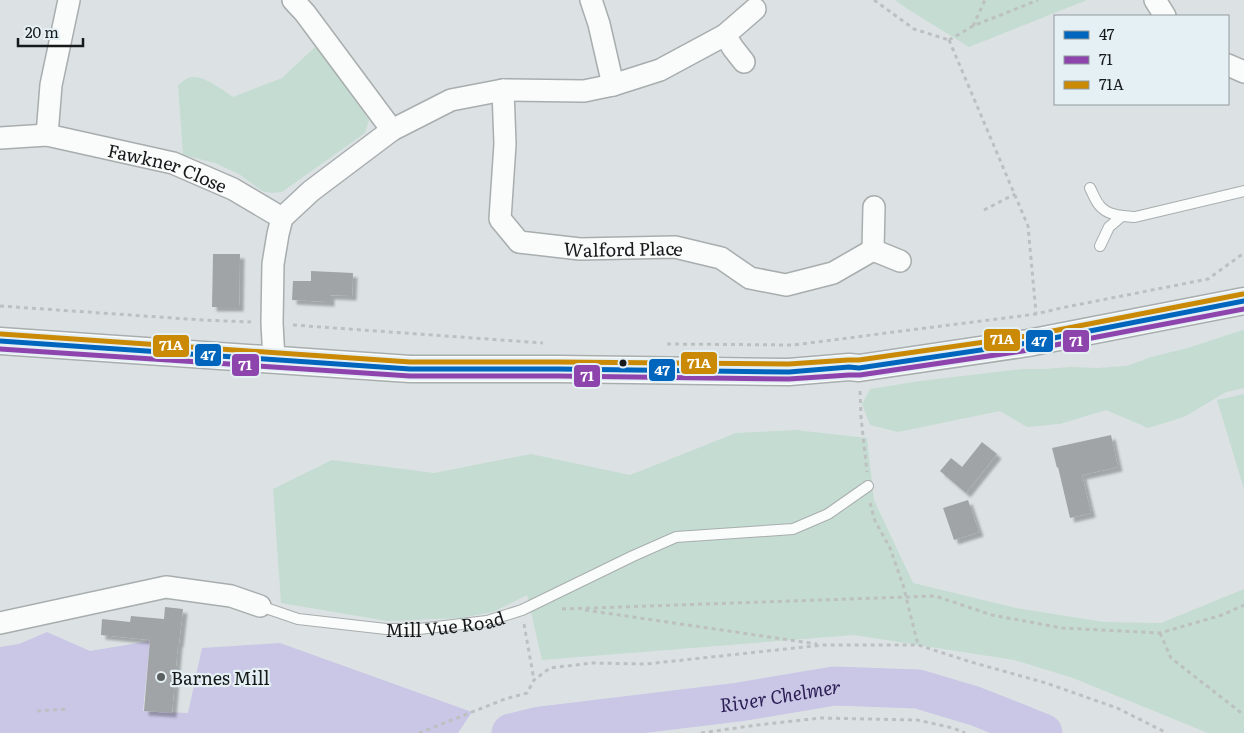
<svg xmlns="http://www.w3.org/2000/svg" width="1244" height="733" font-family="Literata,serif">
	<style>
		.green { fill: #c4dcd1 }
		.water { fill: #c9c6e6 }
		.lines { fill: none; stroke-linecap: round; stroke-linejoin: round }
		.river { stroke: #c9c6e6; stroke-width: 39 }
		.building { fill: #a0a4a6; filter: url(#shadow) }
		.service-casing { stroke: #a8adae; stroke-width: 12 }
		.minor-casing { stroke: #a8adae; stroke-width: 24 }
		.tertiary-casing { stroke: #a8adae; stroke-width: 29 }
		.path { stroke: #bdc0c1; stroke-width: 3; stroke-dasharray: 4 4; stroke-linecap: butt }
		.service { stroke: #fafbfb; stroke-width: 10 }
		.minor { stroke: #fafbfb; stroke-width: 21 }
		.tertiary { stroke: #fafbfb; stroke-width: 26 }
		.bus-1-casing { stroke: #e5f0f5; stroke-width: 9 }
		.bus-2-casing { stroke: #e5f0f5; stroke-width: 9 }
		.bus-3-casing { stroke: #e5f0f5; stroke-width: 9 }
		.bus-1 { stroke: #0065bd; stroke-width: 5 }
		.bus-2 { stroke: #8e44ad; stroke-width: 5 }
		.bus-3 { stroke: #ca8a05; stroke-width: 5 }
		.bus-dot { fill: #161a1b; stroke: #e5f0f5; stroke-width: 2 }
		.poi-dot { fill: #5b6061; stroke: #e5f0f5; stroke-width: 2 }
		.labels { text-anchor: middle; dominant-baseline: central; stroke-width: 4.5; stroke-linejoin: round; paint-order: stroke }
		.street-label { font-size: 18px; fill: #161a1b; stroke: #e5f0f5 }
		.poi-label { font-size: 18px; fill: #161a1b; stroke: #e5f0f5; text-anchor: start }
		.water-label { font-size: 19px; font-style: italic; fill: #2e2056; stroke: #e5f0f5 }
		.line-badge { stroke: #e5f0f5; stroke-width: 2 }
		.badge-label { font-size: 14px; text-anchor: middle; font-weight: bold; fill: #fff }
	</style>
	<defs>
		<filter id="shadow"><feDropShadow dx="4.5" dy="4.5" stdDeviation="1" flood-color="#0004"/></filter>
	</defs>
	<rect width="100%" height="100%" fill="#dce2e4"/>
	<g class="green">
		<polygon points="895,0 1087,0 969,47 906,8"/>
		<path d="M316,46L369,120L365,133L282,192L272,193L262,191L239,174L215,163L183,155L178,85C181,83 185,79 188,78C202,73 222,90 233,97L282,78Z"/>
		<polygon points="1243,330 1244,330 1244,388 1226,392 1184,417 1148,428 1106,410 1060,424 1027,427 1000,411 898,432 870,425 862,404 870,389 920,381 1023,369 1044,369 1071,367 1097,368 1127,366 1151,357 1191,347"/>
		<polygon points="1244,394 1244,489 1217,400"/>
		<polygon points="795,430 867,438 874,500 913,583 1016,608 1104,622 1161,623 1244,589 1244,733 1208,733 1073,678 1014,660 854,635 542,660 527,595 493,612 460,618 387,621 281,603 273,489 332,460 434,473 531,454 630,475 736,433"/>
	</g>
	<polygon class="water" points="47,632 90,651 150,641 143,711 188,713 202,648 280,643 472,712 458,733 0,733 0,647 19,644"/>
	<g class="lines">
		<path class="river" id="s1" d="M511,733L540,726L739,702L834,686L918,689L975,706L1043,733"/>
	</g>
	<g class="building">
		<polygon points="213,254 240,254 239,307 212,307"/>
		<polygon points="311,271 353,273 352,296 330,295 330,302 292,300 293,281 311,281"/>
		<polygon points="1111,435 1118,467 1082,475 1091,513 1070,518 1058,467 1057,468 1052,448"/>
		<polygon points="982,442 997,454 966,493 940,471 951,458 962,467"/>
		<polygon points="968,500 979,532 954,540 943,508"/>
		<polygon points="165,607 183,609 179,643 178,643 172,713 144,711 150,640 101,635 102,619 130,622 131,616 164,619"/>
	</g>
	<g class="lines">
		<g class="service-casing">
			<g id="service">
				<path d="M1090,188C1093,194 1096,202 1100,206C1108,216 1124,216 1135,217L1244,191"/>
				<polyline points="1100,246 1109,227 1122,216"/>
				<path id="s2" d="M260,606L298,619L386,629H419L487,621L522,610L633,556L676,537L793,529L828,514L868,486"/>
			</g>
		</g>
		<g class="minor-casing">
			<g id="minor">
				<polyline points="293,0 305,13 392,130"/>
				<polyline points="591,0 599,24 613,85"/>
				<polyline points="1155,0 1165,16"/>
				<polyline points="725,35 733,48 744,62"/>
				<polyline points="1228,65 1244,72"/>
				<path id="s3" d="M503,90L505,144L500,219L519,242L580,249L675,247L721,258L750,278L786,285L833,273L873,250L874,207"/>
				<polyline points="47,135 51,85 69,0"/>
				<path id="s4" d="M0,138L47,135L173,163L233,189L282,218"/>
				<polyline points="873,250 900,261"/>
				<polyline points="274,360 272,323 273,264 278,234 282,218 311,191 392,130 451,100 503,90 584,91 613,85 660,70 725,35 755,9"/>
				<polyline points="0,623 166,587 231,596 260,606"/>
			</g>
		</g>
		<g class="tertiary-casing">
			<polyline id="tertiary" points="0,341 410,369 558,369 789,372 849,367 859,368 1028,343 1244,301"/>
		</g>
		<g class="path">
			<polyline points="874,0 914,29 949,40"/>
			<polyline points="973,26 985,0"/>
			<polyline points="949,40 1028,226 1036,313"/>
			<polyline points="949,40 973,26 1038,0"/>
			<polyline points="984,210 1015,194"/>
			<polyline points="0,306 202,320 251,322"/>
			<polyline points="293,325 543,343"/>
			<polyline points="667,344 793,345 1036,314 1061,308 1208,279 1244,253"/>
			<polyline points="860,391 861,417 867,472"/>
			<polyline points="870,503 875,521 890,548 903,585 918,645"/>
			<polyline points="562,609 935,596 992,615 1062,628 1160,633 1222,615 1244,605"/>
			<polyline points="585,610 817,644"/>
			<polyline points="524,624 534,680"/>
			<polyline points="1160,633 1171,658 1244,715"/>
			<polyline points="37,711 68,709"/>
			<polyline points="419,733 505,699 527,693 534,680 550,668 592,663 646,664 823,645 918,645 971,662 1046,683 1117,708 1167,733"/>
			<polyline points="701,733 757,725 821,718 917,720 953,728 965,733"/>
		</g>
		<use href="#service" class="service"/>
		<use href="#minor" class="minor"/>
		<use href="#tertiary" class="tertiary"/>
		<g class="bus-1-casing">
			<polyline id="bus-1" points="0,341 410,369 558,369 789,372 849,367 859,368 1028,343 1244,301"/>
		</g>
		<g class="bus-2-casing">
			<polyline id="bus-2" points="0,349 410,376 558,376 789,379 849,375 860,375 1029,350 1244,309"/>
		</g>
		<g class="bus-3-casing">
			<polyline id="bus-3" points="1,334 410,362 558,362 789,364 848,360 859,360 1027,336 1243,294"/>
		</g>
		<use href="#bus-1" class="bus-1"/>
		<use href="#bus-2" class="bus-2"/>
		<use href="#bus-3" class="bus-3"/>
	</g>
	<circle class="bus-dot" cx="623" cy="363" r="4.5"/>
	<circle class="poi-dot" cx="161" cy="677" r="5"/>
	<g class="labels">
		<g class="street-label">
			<text stroke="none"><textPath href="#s4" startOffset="172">Fawkner Close</textPath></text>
			<text stroke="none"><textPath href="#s3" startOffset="264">Walford Place</textPath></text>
			<text stroke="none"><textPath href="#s2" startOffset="188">Mill Vue Road</textPath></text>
		</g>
		<g class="poi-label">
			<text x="171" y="677">Barnes Mill</text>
		</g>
		<g class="water-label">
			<text stroke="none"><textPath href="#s1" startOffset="272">River Chelmer</textPath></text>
		</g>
	</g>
	<g class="line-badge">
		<rect x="983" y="328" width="38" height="24" rx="5" fill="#ca8a05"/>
		<rect x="1025" y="329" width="29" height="24" rx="5" fill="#0065bd"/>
		<rect x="1062" y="329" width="28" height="24" rx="5" fill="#8e44ad"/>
		<rect x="152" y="334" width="38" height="24" rx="5" fill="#ca8a05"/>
		<rect x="194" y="343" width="28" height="24" rx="5" fill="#0065bd"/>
		<rect x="680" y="351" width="38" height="24" rx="5" fill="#ca8a05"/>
		<rect x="231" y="353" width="29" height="24" rx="5" fill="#8e44ad"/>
		<rect x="648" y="358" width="28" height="24" rx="5" fill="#0065bd"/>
		<rect x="573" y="364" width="28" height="24" rx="5" fill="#8e44ad"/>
	</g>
	<g class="badge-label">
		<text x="1002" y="344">71A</text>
		<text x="1039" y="346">47</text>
		<text x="1076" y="346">71</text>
		<text x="171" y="350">71A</text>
		<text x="208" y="360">47</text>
		<text x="699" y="368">71A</text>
		<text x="245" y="370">71</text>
		<text x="662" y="375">47</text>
		<text x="587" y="381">71</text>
	</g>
	<rect x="1054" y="15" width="175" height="90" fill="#e5f0f5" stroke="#929a9e"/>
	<rect x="1064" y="31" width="25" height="8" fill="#0065bd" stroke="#929a9e"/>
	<text x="1099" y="40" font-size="15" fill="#161a1b">47</text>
	<rect x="1064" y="56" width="25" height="8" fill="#8e44ad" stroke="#929a9e"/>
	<text x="1099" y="65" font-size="15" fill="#161a1b">71</text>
	<rect x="1064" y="81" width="25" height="8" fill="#ca8a05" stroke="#929a9e"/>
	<text x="1099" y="90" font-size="15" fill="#161a1b">71A</text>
	<path d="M18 38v8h65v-8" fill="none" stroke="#161a1b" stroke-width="2.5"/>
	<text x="25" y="38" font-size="15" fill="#161a1b" stroke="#e5f0f5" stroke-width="4" paint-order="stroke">20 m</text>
</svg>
